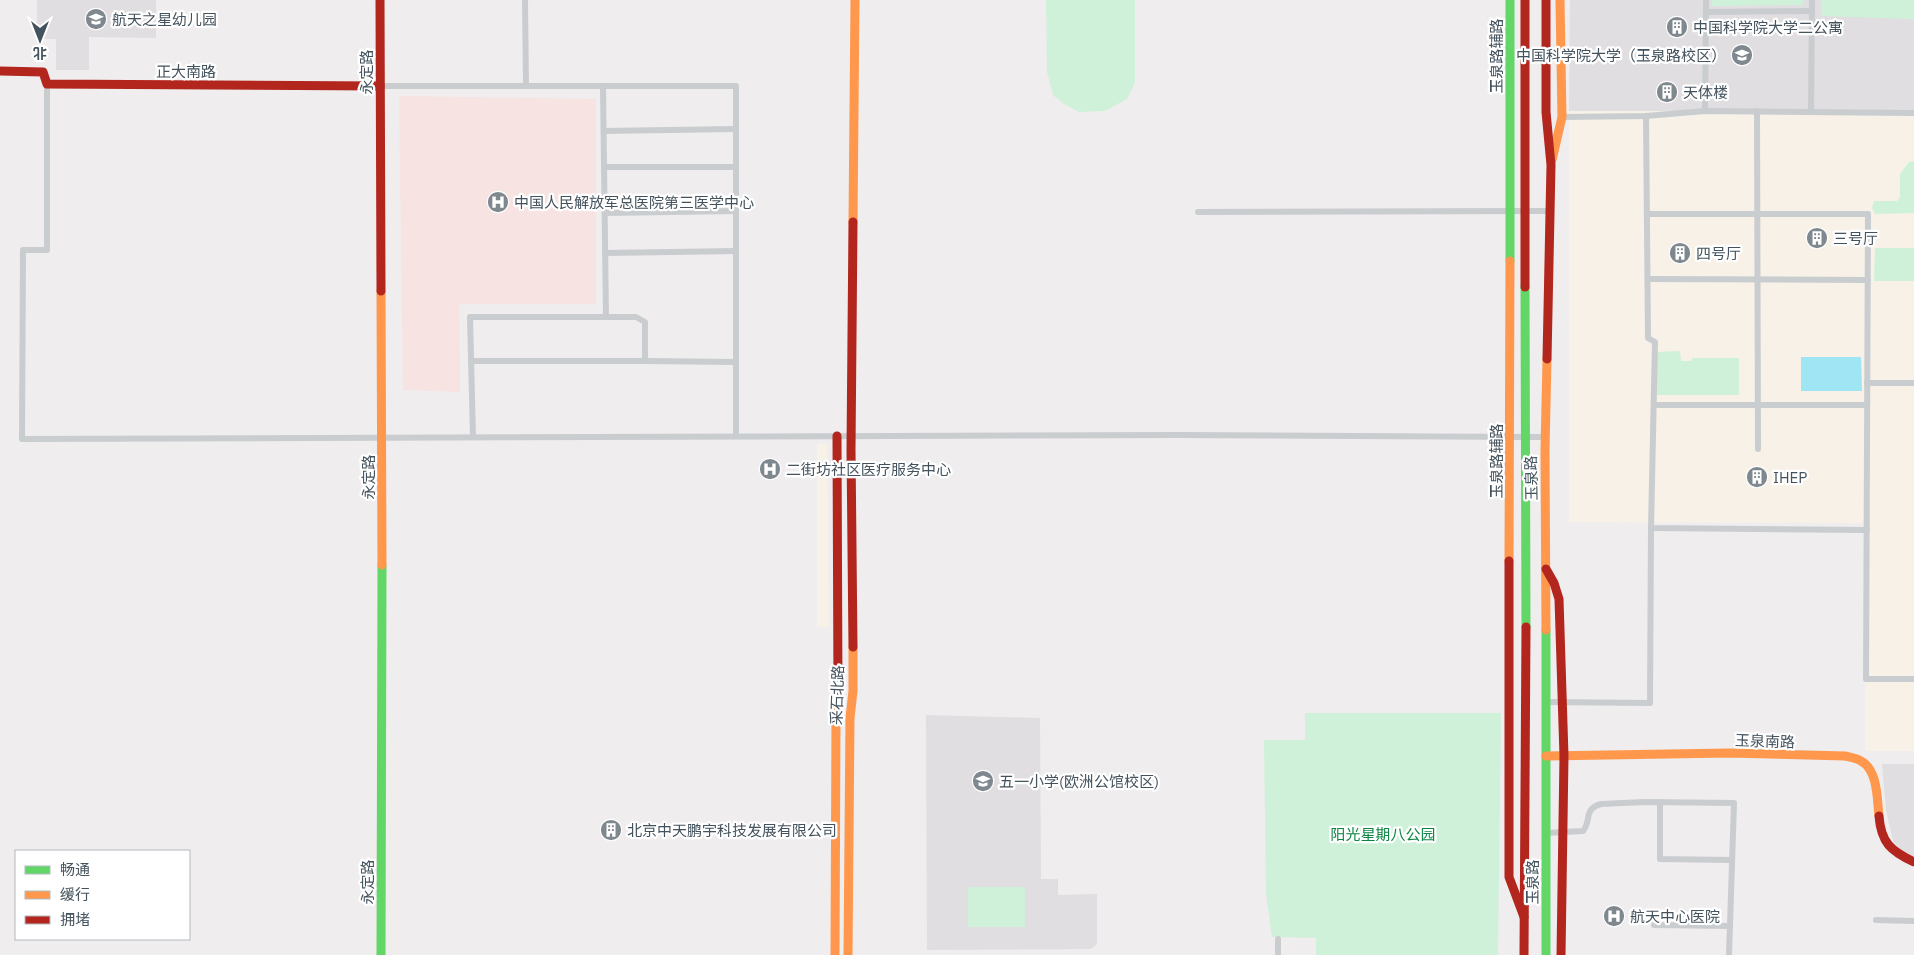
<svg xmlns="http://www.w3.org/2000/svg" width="1914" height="955" font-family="'IBM Plex Sans','Noto Sans SC',sans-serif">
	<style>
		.commercial { fill: #f7f1e8 }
		.education { fill: #e0dee0 }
		.medical { fill: #f7e3e2 }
		.green { fill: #cff1da }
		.water { fill: #9fe5f4 }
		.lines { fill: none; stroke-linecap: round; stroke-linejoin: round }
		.street { stroke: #c9cdcf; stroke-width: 6 }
		.fast { stroke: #63d668; stroke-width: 9 }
		.slow { stroke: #ff974d; stroke-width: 9 }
		.jam { stroke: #b3261e; stroke-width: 9 }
		.labels { text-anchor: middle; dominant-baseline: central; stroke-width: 4.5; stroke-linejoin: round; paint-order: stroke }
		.poi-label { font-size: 15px; fill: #43525c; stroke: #fff; text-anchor: start }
		.street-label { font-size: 15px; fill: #43525c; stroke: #fff }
		.park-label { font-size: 15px; fill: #0c8543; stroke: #fff }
	</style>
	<rect width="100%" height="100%" fill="#efedee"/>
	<g class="commercial">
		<polygon points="1569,111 1757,111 1914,113 1914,751 1865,751 1866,523 1569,522"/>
		<polygon points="817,444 827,444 829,627 817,627"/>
	</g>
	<g class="education">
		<polygon points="37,0 156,0 156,38 89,37 89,70 56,70 56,39 37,39"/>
		<polygon points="1570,0 1914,0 1914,113 1757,111 1569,111"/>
		<polygon points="926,715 1040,718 1041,879 1058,879 1058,895 1097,894 1097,944 1091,949 927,950"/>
		<polygon points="1882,764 1914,764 1914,857 1899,848 1893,841 1886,810"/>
	</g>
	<polygon class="medical" points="399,96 596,99 596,304 459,304 460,392 403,390"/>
	<g class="green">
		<polygon points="1046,0 1135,0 1135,82 1127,99 1105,111 1079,112 1064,104 1053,95 1047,72"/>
		<polygon points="1712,0 1803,0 1803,5 1712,6"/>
		<polygon points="1821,0 1914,0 1914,19 1821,16"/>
		<polygon points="1914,161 1914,213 1875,214 1872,208 1874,201 1897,201 1900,197 1900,174 1909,162"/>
		<polygon points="1875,248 1914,248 1914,281 1874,281"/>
		<polygon points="1680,351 1681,361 1691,361 1692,358 1739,358 1739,395 1657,395 1656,352"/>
		<polygon points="1305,713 1501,713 1498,955 1316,955 1316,938 1272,937 1266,894 1264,740 1305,740"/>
		<rect x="968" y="887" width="57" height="40"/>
	</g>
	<polygon class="water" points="1801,357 1861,357 1862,391 1801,391"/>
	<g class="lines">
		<g class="street">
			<polyline points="525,0 526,86"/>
			<polyline points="1706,12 1812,11"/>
			<polyline points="47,84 47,250 23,250 22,439 1178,435 1545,437"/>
			<polyline points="380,86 736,86 736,436"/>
			<polyline points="603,86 606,317"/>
			<polyline points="1705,111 1706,0"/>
			<polyline points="1757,111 1758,449"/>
			<polyline points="1811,111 1812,0"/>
			<polyline points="1646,116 1648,338 1655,342 1651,528 1867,530"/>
			<polyline points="1562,117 1646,116 1705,111 1914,113"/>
			<polyline points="604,131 735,129"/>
			<polyline points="604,167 736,167"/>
			<polyline points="1198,212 1550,211"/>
			<polyline points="605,213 736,211"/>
			<polyline points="1648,214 1868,214 1866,679 1914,679"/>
			<polyline points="605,253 736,251"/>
			<polyline points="1648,279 1868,280"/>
			<polyline points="471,361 645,361 645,322 636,317 470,317 473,437"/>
			<polyline points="645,361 736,362"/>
			<polyline points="1867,383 1914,383"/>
			<polyline points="1654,405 1866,405"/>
			<polyline points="1546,702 1650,703 1651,528"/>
			<polyline points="1660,802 1660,859 1732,860"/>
			<path d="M1546,833L1583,831C1592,820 1583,809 1601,804L1645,802L1734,803L1729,955"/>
			<polyline points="1876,920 1914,921"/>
			<polyline points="1654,925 1730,926"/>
			<polyline points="1278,955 1278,939"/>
		</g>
		<g class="fast">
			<polyline points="1510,261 1510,0"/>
			<polyline points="1525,287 1526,627"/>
			<polyline points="1546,630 1546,955"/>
			<polyline points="381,955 382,565"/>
		</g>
		<g class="slow">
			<polyline points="1552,160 1562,117 1560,0"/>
			<polyline points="853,222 855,0"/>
			<polyline points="381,291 382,565"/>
			<polyline points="1509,561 1510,261"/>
			<polyline points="1546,630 1545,450 1547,359"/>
			<path d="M1546,756L1729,753L1845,756C1850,757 1856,758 1861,761C1878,770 1877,799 1879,816"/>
			<polyline points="835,955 836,718 838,694"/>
			<polyline points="848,955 850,718 853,691 853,647"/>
		</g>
		<g class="jam">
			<polyline points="380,0 381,291"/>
			<polyline points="1546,0 1546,112 1551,165 1547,359"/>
			<polyline points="0,71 43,72 47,84 380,86"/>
			<polyline points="1525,287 1525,0"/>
			<polyline points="837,436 838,694"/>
			<polyline points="1509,561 1509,877 1524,917"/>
			<polyline points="1546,569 1554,583 1559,599 1564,756 1561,955"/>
			<polyline points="853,647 851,449 853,222"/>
			<path d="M1879,816C1881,843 1891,851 1914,862"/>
			<polyline points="1524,955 1526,627"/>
		</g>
	</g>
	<defs>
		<g id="school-disc" transform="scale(1.125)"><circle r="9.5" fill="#7f888f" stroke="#fff"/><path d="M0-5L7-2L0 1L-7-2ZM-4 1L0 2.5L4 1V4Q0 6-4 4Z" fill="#fff"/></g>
		<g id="building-disc" transform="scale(1.125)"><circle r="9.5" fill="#7f888f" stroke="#fff"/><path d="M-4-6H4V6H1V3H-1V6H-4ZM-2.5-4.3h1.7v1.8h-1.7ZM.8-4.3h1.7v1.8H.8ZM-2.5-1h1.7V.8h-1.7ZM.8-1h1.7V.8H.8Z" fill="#fff"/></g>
		<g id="university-disc" transform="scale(1.125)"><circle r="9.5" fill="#7f888f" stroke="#fff"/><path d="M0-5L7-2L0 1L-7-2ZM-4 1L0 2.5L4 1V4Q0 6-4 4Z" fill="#fff"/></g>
		<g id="hospital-disc" transform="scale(1.125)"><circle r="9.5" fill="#7f888f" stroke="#fff"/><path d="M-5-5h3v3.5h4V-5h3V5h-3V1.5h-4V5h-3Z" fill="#fff"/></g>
	</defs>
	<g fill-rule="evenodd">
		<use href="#school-disc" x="96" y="19"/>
		<use href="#building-disc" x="1677" y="27"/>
		<use href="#university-disc" x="1742" y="55"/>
		<use href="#building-disc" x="1667" y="92"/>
		<use href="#hospital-disc" x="498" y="202"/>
		<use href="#building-disc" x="1817" y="238"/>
		<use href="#building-disc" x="1680" y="253"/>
		<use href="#hospital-disc" x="770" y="469"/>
		<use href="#building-disc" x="1757" y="477"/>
		<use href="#school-disc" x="983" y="781"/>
		<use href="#building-disc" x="611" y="830"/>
		<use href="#hospital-disc" x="1614" y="916"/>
	</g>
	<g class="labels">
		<g class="poi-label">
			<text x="112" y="19">航天之星幼儿园</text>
			<text x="1693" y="27">中国科学院大学二公寓</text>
			<text x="1726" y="55" text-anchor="end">中国科学院大学（玉泉路校区）</text>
			<text x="1683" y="92">天体楼</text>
			<text x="514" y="202">中国人民解放军总医院第三医学中心</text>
			<text x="1833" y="238">三号厅</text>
			<text x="1696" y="253">四号厅</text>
			<text x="786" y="469">二街坊社区医疗服务中心</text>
			<text x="1773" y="477">IHEP</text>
			<text x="999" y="781">五一小学(欧洲公馆校区)</text>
			<text x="627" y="830">北京中天鹏宇科技发展有限公司</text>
			<text x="1630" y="916">航天中心医院</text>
		</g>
		<g class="street-label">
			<text transform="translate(1496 56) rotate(-90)">玉泉路辅路</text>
			<text x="186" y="71">正大南路</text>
			<text transform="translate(366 72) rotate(-90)">永定路</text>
			<text transform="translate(1496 461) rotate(-90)">玉泉路辅路</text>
			<text transform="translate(368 477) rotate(-90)">永定路</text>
			<text transform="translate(1531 478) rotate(-91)">玉泉路</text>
			<text transform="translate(837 695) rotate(-88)">采石北路</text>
			<text transform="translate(1765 741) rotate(2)">玉泉南路</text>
			<text transform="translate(367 882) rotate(-90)">永定路</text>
			<text transform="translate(1532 882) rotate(-90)">玉泉路</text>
		</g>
		<g class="park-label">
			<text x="1383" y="834">阳光星期八公园</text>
		</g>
	</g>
	<rect x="15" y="850" width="175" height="90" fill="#ffffff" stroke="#b4babe"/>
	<rect x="25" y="866" width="25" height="8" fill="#63d668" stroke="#b4babe"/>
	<text x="60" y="875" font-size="15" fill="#43525c">畅通</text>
	<rect x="25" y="891" width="25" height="8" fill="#ff974d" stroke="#b4babe"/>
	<text x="60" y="900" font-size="15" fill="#43525c">缓行</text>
	<rect x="25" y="916" width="25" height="8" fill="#b3261e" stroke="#b4babe"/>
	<text x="60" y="925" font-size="15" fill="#43525c">拥堵</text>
	<g transform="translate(40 40) rotate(180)" stroke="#ffffff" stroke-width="4" paint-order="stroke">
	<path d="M0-4L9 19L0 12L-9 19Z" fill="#43525c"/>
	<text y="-8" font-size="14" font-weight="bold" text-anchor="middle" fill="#43525c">北</text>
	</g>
</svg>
